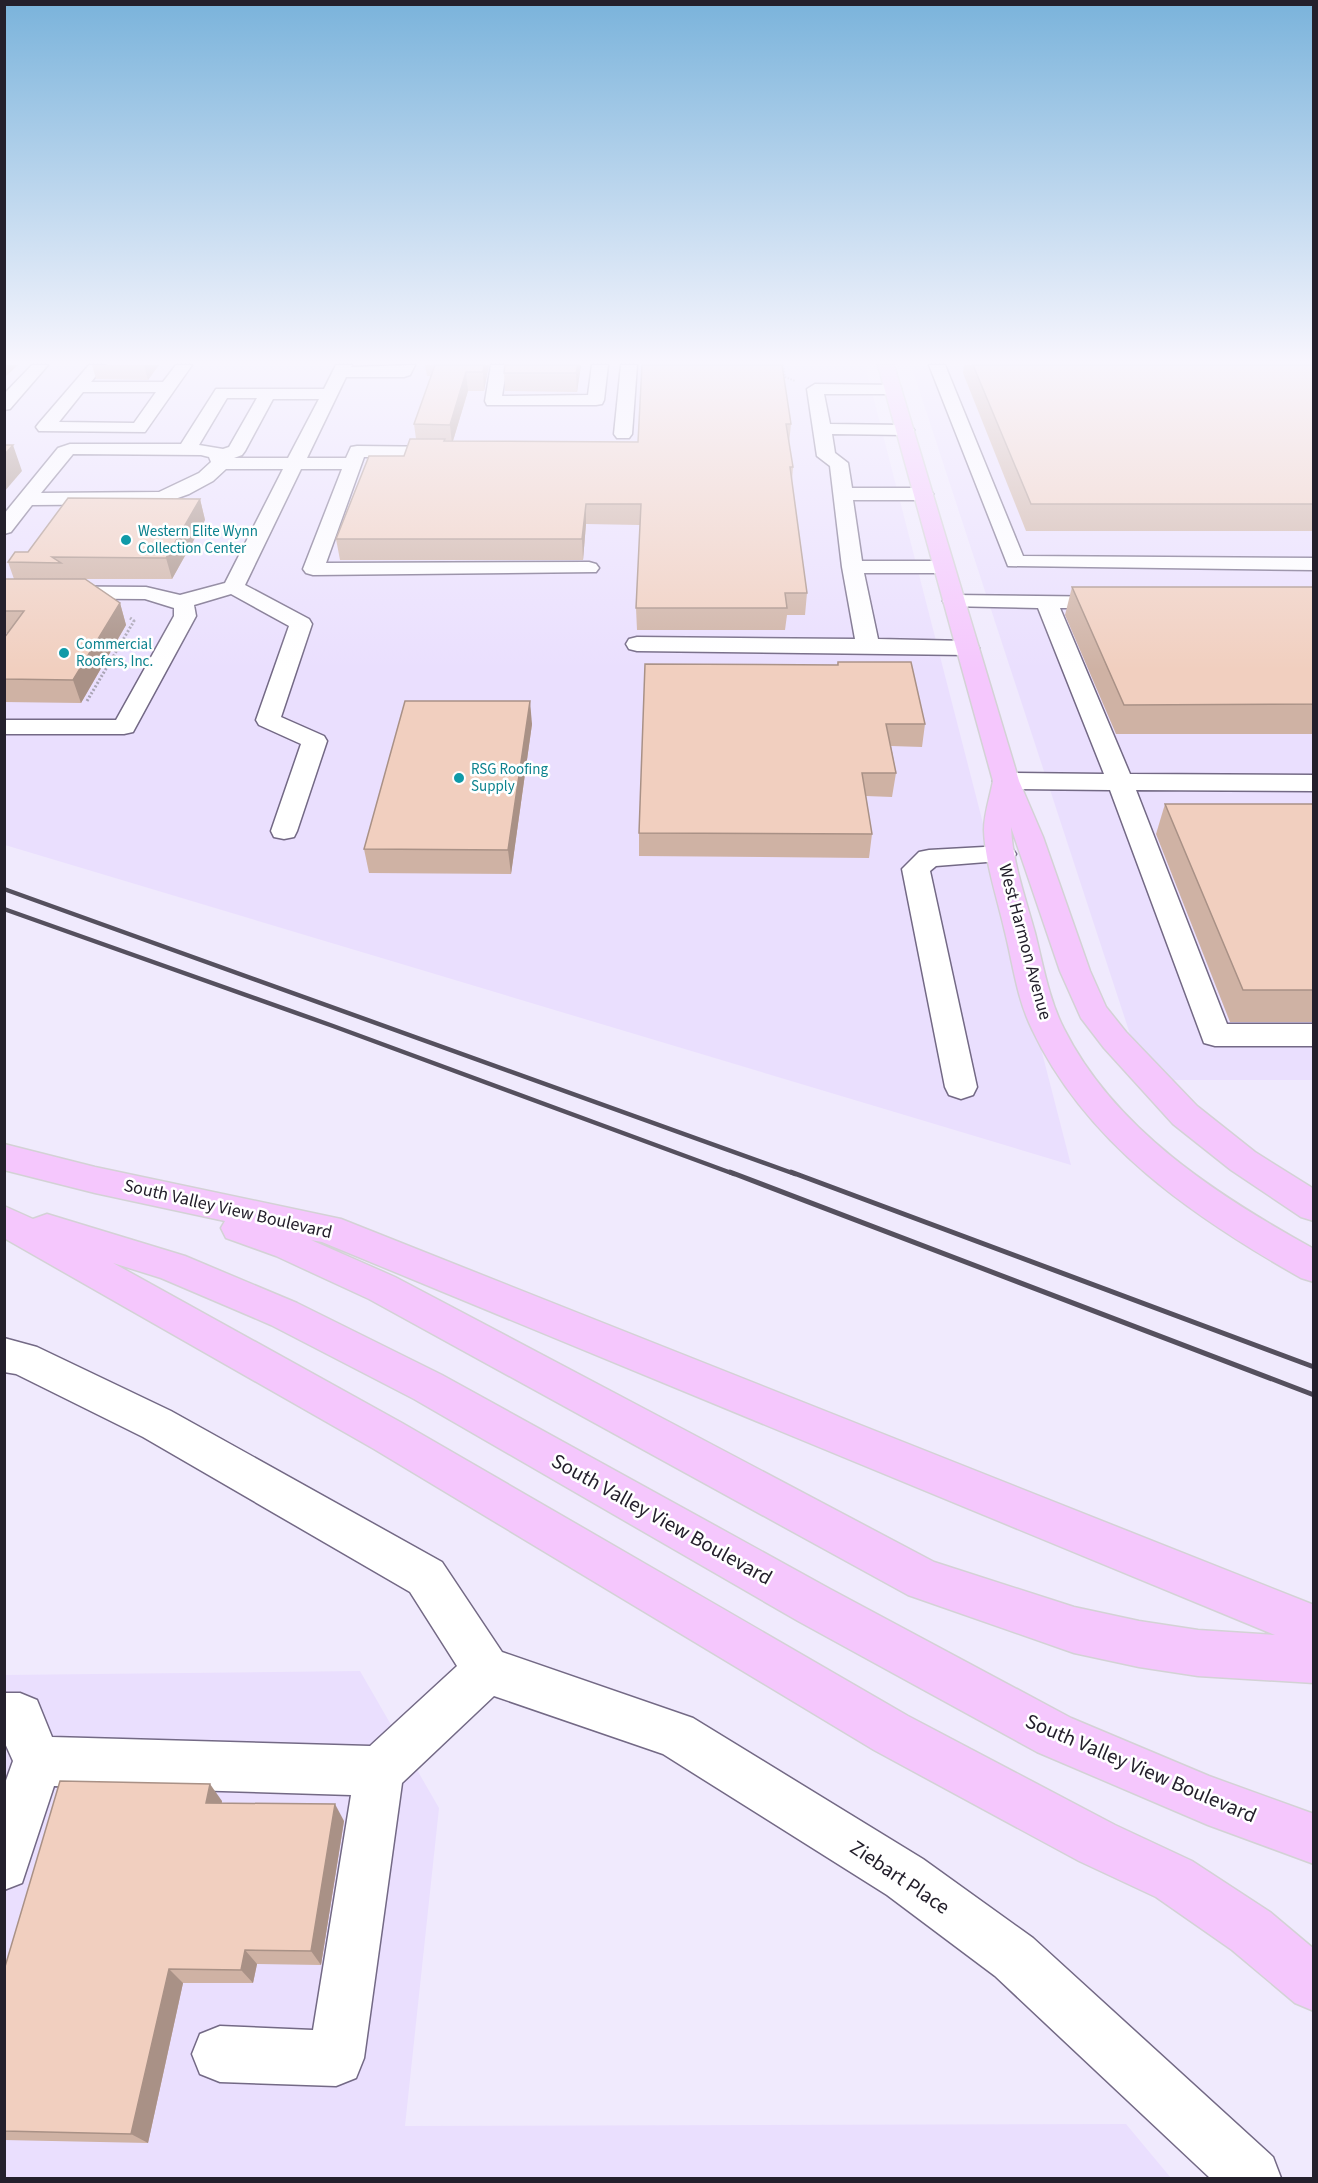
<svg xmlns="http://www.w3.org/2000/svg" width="1318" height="2183" font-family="'Source Sans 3',sans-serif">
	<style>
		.built { fill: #eadffe }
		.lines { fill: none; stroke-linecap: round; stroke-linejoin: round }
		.minor-casing { stroke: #736985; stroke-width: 3 }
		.major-casing { stroke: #d3d2d5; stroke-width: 3 }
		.path-far1 { stroke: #aaa5b5; stroke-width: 2; stroke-dasharray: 1.5 1.5; stroke-linecap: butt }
		.path { stroke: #aaa5b5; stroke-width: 3; stroke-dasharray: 2 2; stroke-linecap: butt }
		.minor { fill: #fff; fill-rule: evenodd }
		.major { fill: #f5c7fd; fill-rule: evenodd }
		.rail-far1 { stroke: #55505e; stroke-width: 4.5 }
		.rail { stroke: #55505e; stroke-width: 5 }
		.wall { fill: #cfb2a4 }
		.shaded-wall { fill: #a99186 }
		.building { fill: #f1cfbf; stroke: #a99186; stroke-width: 1.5 }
		.culture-dot { fill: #0f9aa8; stroke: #fff; stroke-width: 2 }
		.labels { text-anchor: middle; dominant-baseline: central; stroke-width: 5; stroke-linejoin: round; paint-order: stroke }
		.far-culture-label { font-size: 15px; fill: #0d838f; stroke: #fff; text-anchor: start }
		.street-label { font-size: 18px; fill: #24202c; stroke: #fff }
		.near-street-label { font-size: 21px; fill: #24202c; stroke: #fff }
	</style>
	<rect width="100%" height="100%" fill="#f0eafd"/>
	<g class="built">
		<polygon points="4,365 865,365 1071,1165 5,845"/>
		<polygon points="911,365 1313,365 1313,1080 1145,1080"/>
		<polygon points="360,1671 439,1808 405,2126 1126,2124 1171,2178 5,2178 4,1675"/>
	</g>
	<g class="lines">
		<g class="minor-casing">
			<g id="minor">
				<polygon points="32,365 48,365 10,409 4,410 4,394"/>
				<path d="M89,365H105L91,382H163L176,365H192L145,432L39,431L36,427L39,423ZM83,392H156L134,423L59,422Z"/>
				<path d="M336,365H352L351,367L415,365L410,375L404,377H346L307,458H346L351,447L357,446L449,447L455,448L458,452L455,456L449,457H364L326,563L589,562L596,564L599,568L596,572L313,575L306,573L303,569L342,469H301L245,585L309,619L312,624L281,717L324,736L327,741L297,831L294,837L284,839L274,837L271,831L301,744L259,725L256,720L289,626L231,594L194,605L196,616L133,732L124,734H4V720H116L174,616V608L145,599L4,598V586L146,587L180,595L225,583L283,469H226L213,481L189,494L161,504L32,505L11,532L4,534V514L58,448L70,444H181L216,389H324ZM227,398H257L229,447L223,449L199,445ZM273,399H319L288,458H234L242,455L245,451ZM73,454L201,455L209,457L211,462L199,473L159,492L41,493Z"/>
				<polygon points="491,365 507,365 502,396 588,395 592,365 608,365 604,400 602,404 596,405 487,405 485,401"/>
				<polygon points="621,365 637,365 632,434 629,438 617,438 614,434"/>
				<polygon points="929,365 945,365 1023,556 1314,558 1314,570 1008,566"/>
				<polygon points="815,384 899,385 901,389 893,394 824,394 830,424 905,425 911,426 914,430 911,434 905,435 832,434 835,453 848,463 852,488 923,488 930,490 933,494 930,498 923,500 853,500 862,561 944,561 951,563 954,567 951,571 944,573 864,573 878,639 968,641 976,643 979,648 976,653 968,655 637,651 629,649 626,644 629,639 637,637 855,639 842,567 830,466 817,456 807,389"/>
				<polygon points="954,595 1122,597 1125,602 1122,607 1114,608 1060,608 1130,774 1314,775 1314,791 1136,790 1227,1024 1314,1024 1314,1046 1215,1046 1204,1043 1110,790 1006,789 997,786 993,781 997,776 1006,773 1104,774 1038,608 946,606 943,601 946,596"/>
				<polygon points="1002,846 1012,848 1016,854 1012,860 936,866 930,871 977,1087 973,1095 961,1099 949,1095 945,1087 902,869 919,852 929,850"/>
				<polygon points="4,1338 37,1347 171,1411 442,1562 502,1652 693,1718 923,1859 1033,1938 1273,2157 1281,2178 1210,2178 995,1976 887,1895 663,1754 494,1696 402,1783 364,2058 356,2078 336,2086 220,2082 200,2074 192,2054 200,2034 220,2026 313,2030 351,1795 54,1786 22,1883 4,1890 4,1786 13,1761 4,1741 4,1693 20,1693 37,1700 52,1737 370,1746 457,1666 410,1592 143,1437 16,1374 4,1372"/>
			</g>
		</g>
		<g class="major-casing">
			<g id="major">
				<path d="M878,365H894L1019,781L1043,837L1090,971L1106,1007L1126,1032L1197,1106L1255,1152L1314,1189V1221L1301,1217L1231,1170L1173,1124L1104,1048L1081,1018L1060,971L1011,827C1012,861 1026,900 1035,933C1043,965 1049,1000 1064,1029C1115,1130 1218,1196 1314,1249V1282L1301,1278C1194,1217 1086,1144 1032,1029C1017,999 1013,964 1005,932C998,900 985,863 984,830C984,814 990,797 993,781Z"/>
				<path d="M4,1144L95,1167L341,1219L1314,1605V1683L1198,1676L1139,1667L1074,1653L908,1595L369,1299L276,1256L226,1238L221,1228L225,1221L95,1193L4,1170ZM311,1240L322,1242L1275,1635L1198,1630L1139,1621L1074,1607L934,1562L395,1277Z"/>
				<polygon points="4,1206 33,1219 47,1214 185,1256 297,1303 442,1375 830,1589 1071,1718 1209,1776 1314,1814 1314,1864 1208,1825 1037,1752 798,1621 414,1399 271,1325 161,1278 113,1263 402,1423 908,1716 1115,1825 1192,1861 1270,1912 1314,1949 1314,2011 1295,2003 1232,1950 1156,1897 1079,1861 874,1750 374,1449 4,1238"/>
			</g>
		</g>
		<polyline class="path-far1" points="783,365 785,377 795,381"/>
		<polyline class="path" points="87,701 134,621 130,618"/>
		<use href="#minor" class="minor"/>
		<use href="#major" class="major"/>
		<g class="rail-far1">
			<polyline points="4,889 795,1174"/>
			<polyline points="4,909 333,1026 734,1174"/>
		</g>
		<g class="rail">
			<polyline points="730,1172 1314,1395"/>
			<polyline points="791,1172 1314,1367"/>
		</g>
	</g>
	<g class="wall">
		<polygon points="92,365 159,365 148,380 96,379"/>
		<polygon points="425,365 489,365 484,391 468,391 453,441 638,442 642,365 791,424 789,444 793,467 792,482 807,593 805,615 787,615 785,630 637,630 636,608 640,525 586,524 583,560 340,560 336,539 404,456 416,439 414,424 431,376 427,376"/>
		<polygon points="581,365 577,392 505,391 504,373"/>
		<polygon points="964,365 1314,365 1314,531 1026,531 963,373"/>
		<polygon points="200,499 205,520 172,579 66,579 120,603 126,625 81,703 4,702 4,638 8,633 4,633 4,579 14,579 8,562 28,552"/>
		<polygon points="1072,587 1314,587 1314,734 1116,734 1065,615"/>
		<polygon points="838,662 925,724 922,747 891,746 896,773 892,797 866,796 872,834 869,858 639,856 639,833 837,665"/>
		<polygon points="532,724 511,874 369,873 364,849"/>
		<polygon points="1165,804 1314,804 1314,1022 1230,1022 1156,834"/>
		<polygon points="222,1801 222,1803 344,1821 321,1965 257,1964 253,1983 183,1983 148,2143 4,2140 4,1970"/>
	</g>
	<g class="shaded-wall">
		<polygon points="4,365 18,365 4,378"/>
		<polygon points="144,365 159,365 148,380"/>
		<polygon points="484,365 489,365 484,391 483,372"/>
		<polygon points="578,365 581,365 577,392 576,373"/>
		<polygon points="466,372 468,391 452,444 450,425"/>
		<polygon points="13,445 22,471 4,492 4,455"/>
		<polygon points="200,499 205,520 172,579 166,558"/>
		<polygon points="586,504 586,524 583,560 582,539"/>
		<polygon points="120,603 126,625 81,703 73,680"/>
		<polygon points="530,701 532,724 511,874 508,850"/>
		<polygon points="210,1784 222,1801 218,1820 206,1803"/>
		<polygon points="335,1804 344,1821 321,1965 311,1951"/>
		<polygon points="245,1950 257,1964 253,1983 241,1970"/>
		<polygon points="169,1969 183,1983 148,2143 131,2134"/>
	</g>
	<g class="building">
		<polygon points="435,365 484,365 483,372 466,372 450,425 414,424"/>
		<polygon points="505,365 578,365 576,373 504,373"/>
		<polygon points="642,365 782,365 791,424 786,424 793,467 790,467 807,593 785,593 787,608 636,608 641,504 586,504 582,539 336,539 369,456 404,456 410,439 445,439 444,441 638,442"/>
		<polygon points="973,365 1314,365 1314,504 1031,504"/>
		<polygon points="4,445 13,445 4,455"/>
		<polygon points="68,498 200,499 166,558 52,557 61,563 8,562 15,552 28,552"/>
		<polygon points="4,579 85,579 120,603 73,680 4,679 4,638 24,611 4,611"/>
		<polygon points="1072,587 1314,587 1314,704 1124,705"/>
		<polygon points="838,662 911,662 925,724 886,724 896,773 862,773 872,834 639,833 645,664 838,665"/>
		<polygon points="405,701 530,701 508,850 364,849"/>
		<polygon points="1165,804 1314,804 1314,990 1243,990"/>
		<polygon points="60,1781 210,1784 206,1803 335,1804 311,1951 245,1950 241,1970 169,1969 131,2134 4,2131 4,1970"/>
	</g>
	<linearGradient id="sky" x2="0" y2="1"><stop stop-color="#7ab3db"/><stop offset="0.54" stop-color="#f8f6fe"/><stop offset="1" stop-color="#f8f6fe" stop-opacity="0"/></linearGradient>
	<rect width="1318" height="670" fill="url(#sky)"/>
	<g class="culture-dot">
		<circle cx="126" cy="540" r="6"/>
		<circle cx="64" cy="653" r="6"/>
		<circle cx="459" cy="778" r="6"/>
	</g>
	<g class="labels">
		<g class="far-culture-label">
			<text x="138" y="531">Western Elite Wynn<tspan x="138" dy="17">Collection Center</tspan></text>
			<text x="76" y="644">Commercial<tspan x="76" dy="17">Roofers, Inc.</tspan></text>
			<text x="471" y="769">RSG Roofing<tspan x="471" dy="17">Supply</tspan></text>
		</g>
		<g class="street-label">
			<text transform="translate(1025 942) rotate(75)">West Harmon Avenue</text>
			<text transform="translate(228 1209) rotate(13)">South Valley View Boulevard</text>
		</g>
		<g class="near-street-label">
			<text transform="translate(662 1519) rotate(29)">South Valley View Boulevard</text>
			<text transform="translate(1141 1768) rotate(23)">South Valley View Boulevard</text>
			<text transform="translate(900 1877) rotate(34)">Ziebart Place</text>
		</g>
	</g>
	<rect width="1318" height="2183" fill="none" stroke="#24202c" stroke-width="12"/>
</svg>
